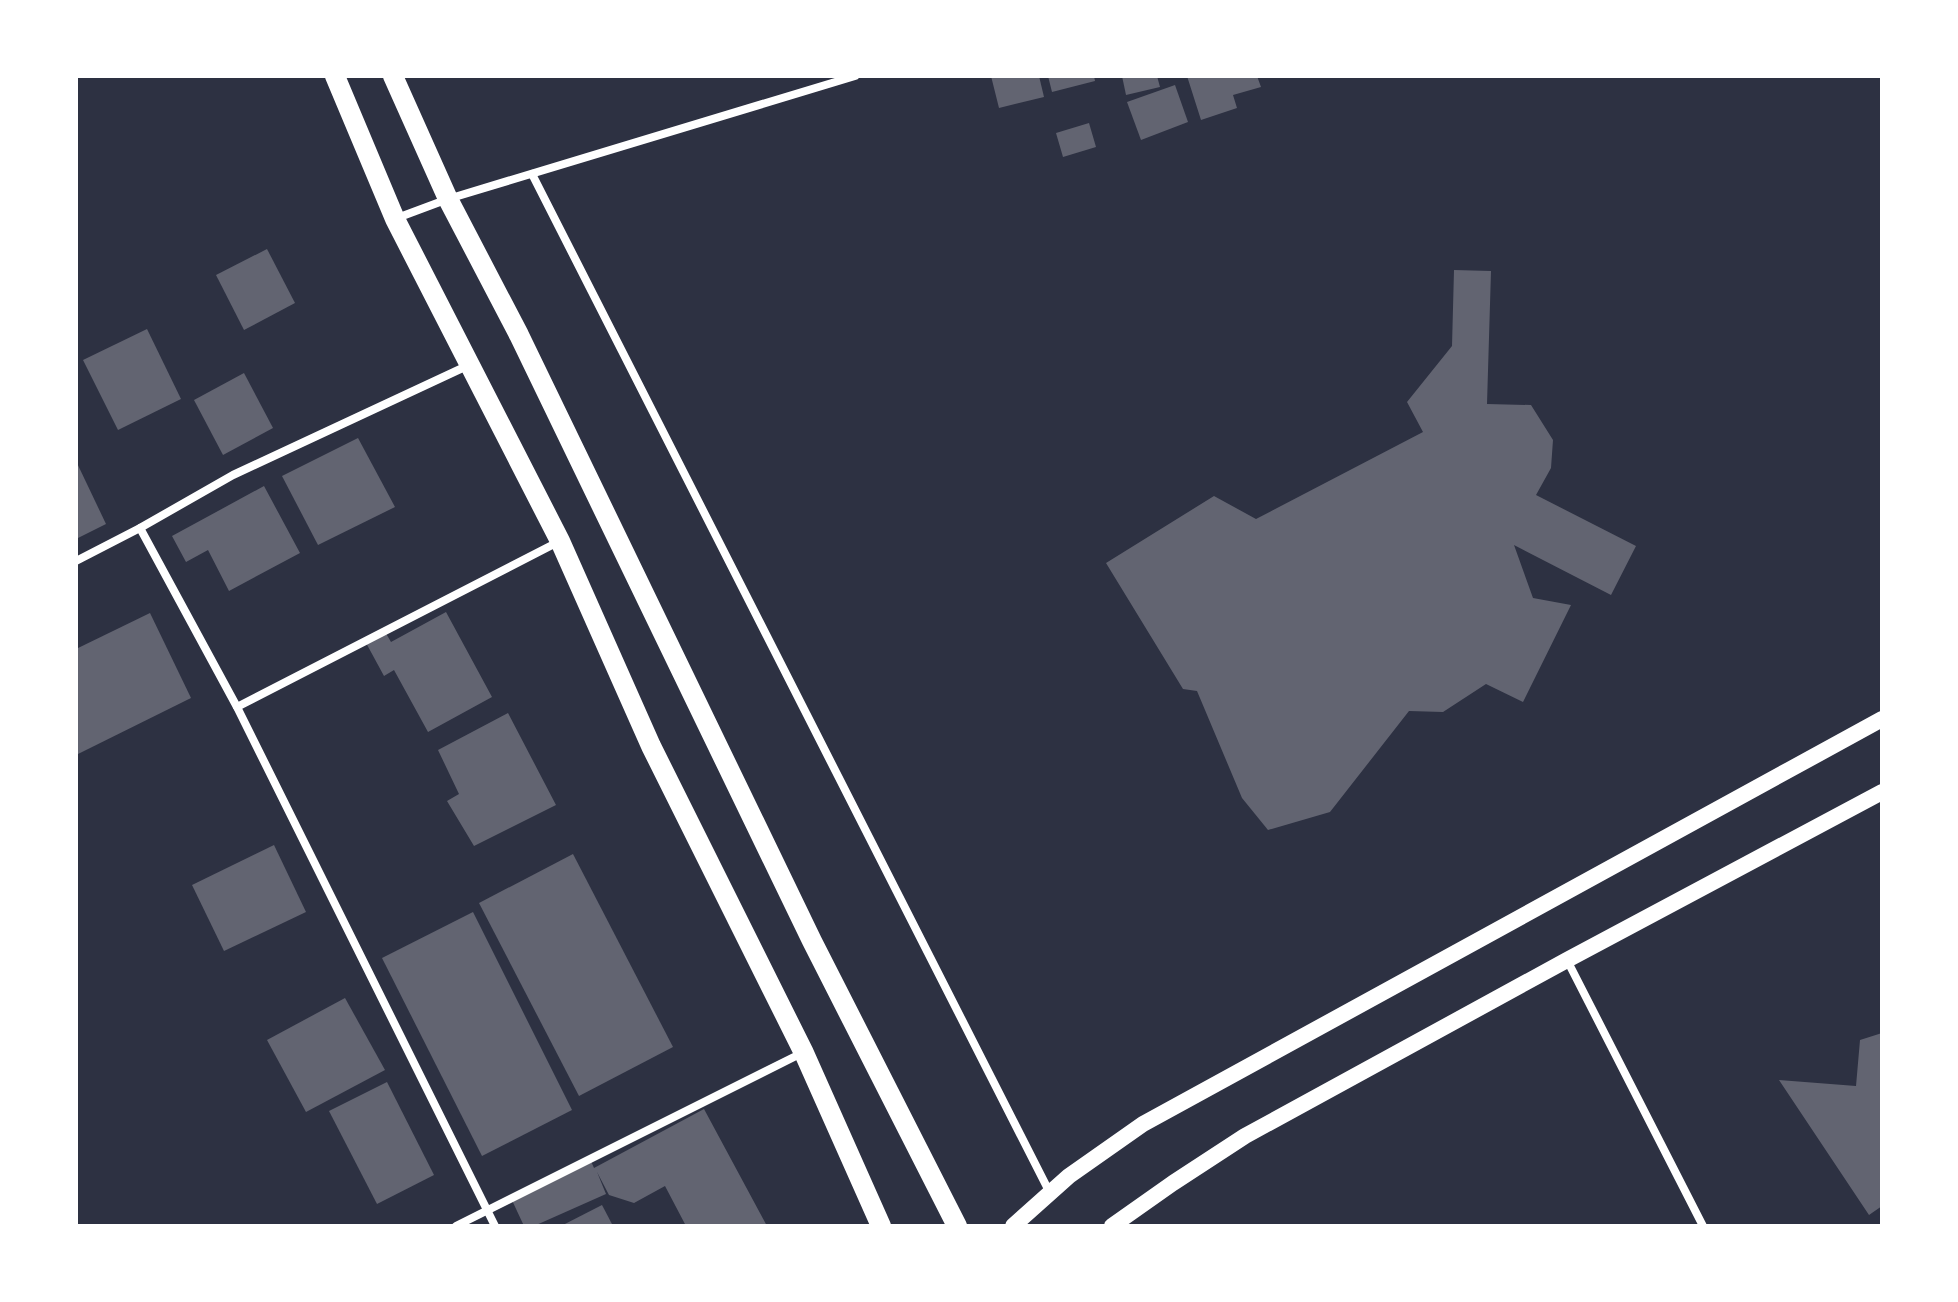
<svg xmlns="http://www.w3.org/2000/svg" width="1958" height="1302" font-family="Roboto,sans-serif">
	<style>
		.building { fill: #626471 }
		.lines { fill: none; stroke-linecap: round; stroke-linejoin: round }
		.minor { stroke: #fff; stroke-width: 8 }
		.secondary { stroke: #fff; stroke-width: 16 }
		.primary { stroke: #fff; stroke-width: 20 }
	</style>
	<rect width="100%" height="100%" fill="#2d3142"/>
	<g class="building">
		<polygon points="991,76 1039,76 1044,97 999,108"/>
		<polygon points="1048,76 1094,76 1095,81 1052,92"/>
		<polygon points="1122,76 1157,76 1160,87 1126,95"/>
		<polygon points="1187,76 1257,76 1261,87 1233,95 1237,108 1201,120"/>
		<polygon points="1175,85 1188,122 1141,140 1127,102"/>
		<polygon points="1089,123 1096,147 1063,157 1056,133"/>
		<polygon points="267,249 295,303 244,330 216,275"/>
		<polygon points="1454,270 1491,271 1487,404 1531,405 1553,440 1551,468 1536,495 1636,546 1611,595 1514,545 1533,598 1571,605 1523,702 1486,684 1443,712 1409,711 1330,812 1268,830 1242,798 1197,691 1183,689 1106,563 1214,496 1256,519 1423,432 1407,402 1452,346"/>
		<polygon points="147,329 181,399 118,430 83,360"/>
		<polygon points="244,373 273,428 223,455 194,400"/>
		<polygon points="358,438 395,507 318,545 282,476"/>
		<polygon points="76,461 106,524 76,539"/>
		<polygon points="264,486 300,553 229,591 208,550 186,562 172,536"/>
		<polygon points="446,612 492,697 428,732 394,670 384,676 365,641 384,630 391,642"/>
		<polygon points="150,613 191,698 76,755 76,649"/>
		<polygon points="508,713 556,805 474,846 447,801 459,794 438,750"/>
		<polygon points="274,845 306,912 224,951 192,885"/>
		<polygon points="573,854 673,1047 579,1096 479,903"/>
		<polygon points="473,912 572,1110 482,1156 382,958"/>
		<polygon points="345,998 385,1070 306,1112 267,1040"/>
		<polygon points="1882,1033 1882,1206 1869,1215 1779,1080 1856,1086 1860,1040"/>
		<polygon points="387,1082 434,1175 377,1204 329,1111"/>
		<polygon points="704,1109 767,1226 686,1226 665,1186 634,1203 609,1195 597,1172 606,1194 534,1226 524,1226 510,1196 590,1159 594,1168"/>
		<polygon points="602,1205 613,1226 561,1226"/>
	</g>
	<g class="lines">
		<g class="minor">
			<polyline points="532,174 1050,1193"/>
			<polyline points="397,218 448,199 855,76"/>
			<polyline points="140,528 237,707 495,1226"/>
			<polyline points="76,561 140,528 233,475 469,365"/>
			<polyline points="237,707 560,541"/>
			<polyline points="1567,960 1703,1226"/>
			<polyline points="456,1226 802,1053"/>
		</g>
		<g class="secondary">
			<polyline points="1013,1226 1069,1176 1143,1124 1882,719"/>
			<polyline points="1112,1226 1173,1183 1245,1136 1567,960 1882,792"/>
		</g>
		<g class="primary">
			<polyline points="335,76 395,219 560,541 651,746 804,1053 881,1226"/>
			<polyline points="393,76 448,199 519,335 812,941 957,1226"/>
		</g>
	</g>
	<rect width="1958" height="1302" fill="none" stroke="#ffffff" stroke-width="156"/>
</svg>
